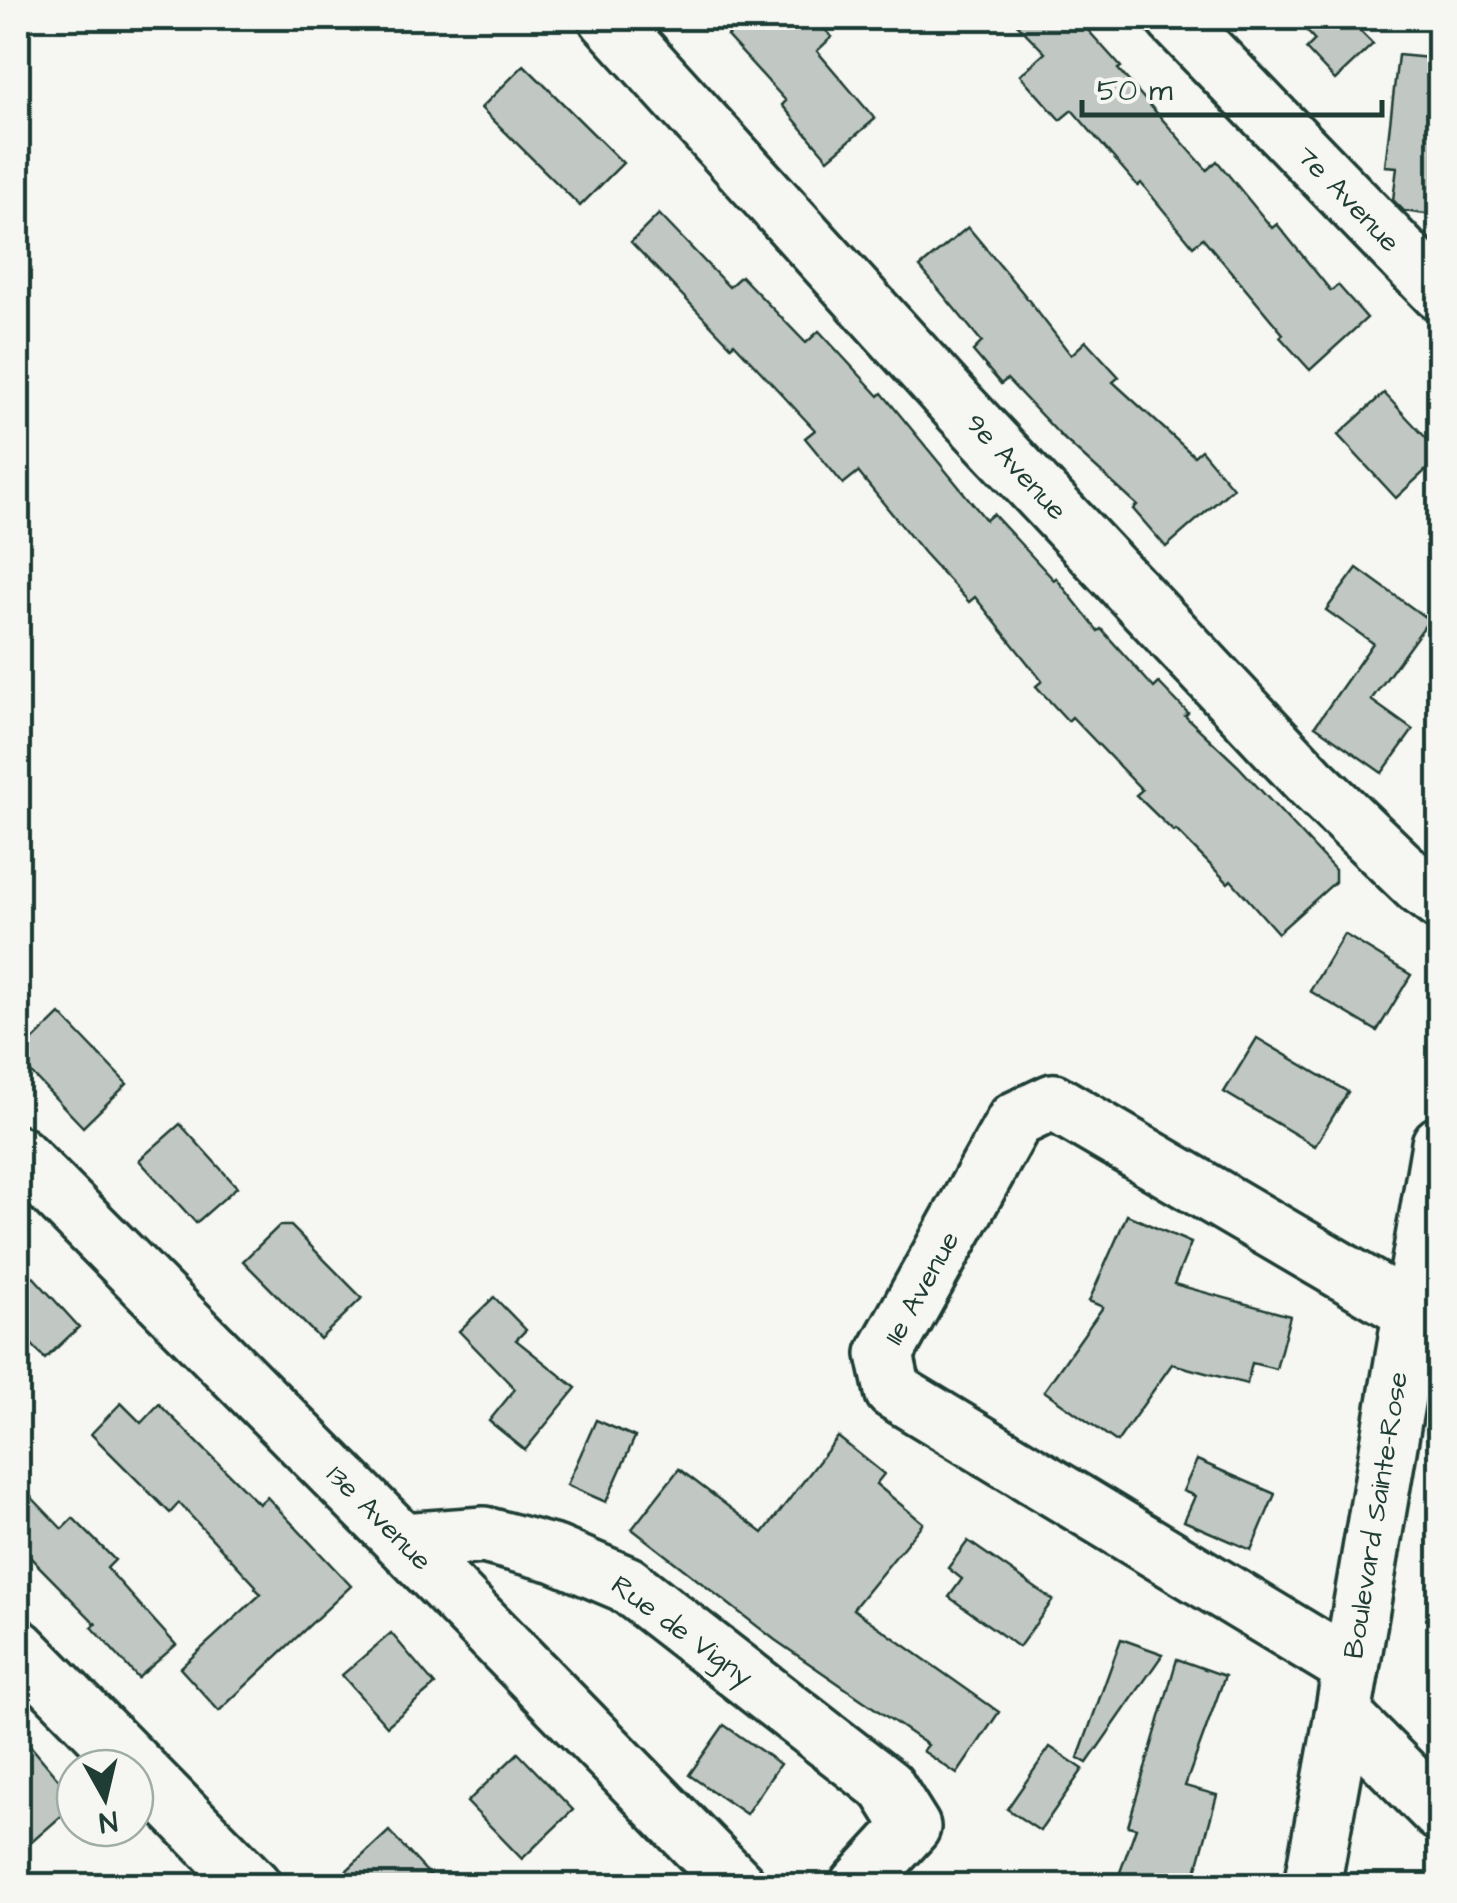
<svg xmlns="http://www.w3.org/2000/svg" width="1457" height="1903" font-family="'Architects Daughter',sans-serif">
	<style>
		.building { fill: #c1c8c3; stroke: #1f3d34; stroke-width: 2.5 }
		.lines { fill: none; stroke-linecap: round; stroke-linejoin: round }
		.minor-casing { stroke: #1f3d34; stroke-width: 62 }
		.minor { stroke: #f6f6f2; stroke-width: 55 }
		.labels { text-anchor: middle; dominant-baseline: central; stroke-width: 8; stroke-linejoin: round; paint-order: stroke }
		.street-label { font-size: 28px; fill: #1f3d34; stroke: #f6f6f2 }
	</style>
	<rect width="100%" height="100%" fill="#f6f6f2"/>
	<filter id="ink" filterUnits="userSpaceOnUse"><feTurbulence type="fractalNoise" baseFrequency=".01" numOctaves="2"/><feDisplacementMap in="SourceGraphic" scale="20" xChannelSelector="R" yChannelSelector="G"/><feConvolveMatrix kernelMatrix="1 2 1 2 8 2 1 2 1" color-interpolation-filters="sRGB"/></filter>
	<g filter="url(#ink)">
		<g class="building">
			<polygon points="747,18 814,18 832,37 817,51 875,119 828,159 782,105 786,101 727,36"/>
			<polygon points="1011,18 1077,18 1121,67 1118,69 1207,170 1217,161 1272,228 1277,224 1331,291 1338,285 1367,318 1310,370 1280,337 1283,334 1203,238 1193,246 1141,183 1138,186 1072,110 1060,120 1020,75 1045,53"/>
			<polygon points="1295,18 1347,18 1373,44 1335,80 1306,49 1315,40"/>
			<polygon points="1398,55 1440,59 1440,216 1404,211 1393,200 1397,167 1385,166"/>
			<polygon points="524,65 623,163 580,206 481,108"/>
			<polygon points="659,214 729,287 741,276 806,343 819,331 879,396 882,393 986,520 993,514 1054,580 1056,578 1098,631 1101,629 1154,688 1159,683 1188,713 1185,716 1238,766 1335,870 1335,882 1278,933 1231,880 1228,883 1176,830 1174,832 1136,795 1142,790 1072,717 1068,721 1036,686 1042,681 975,597 969,602 924,553 858,472 843,484 805,438 815,430 734,343 731,346 631,242"/>
			<polygon points="968,227 1023,293 1071,355 1086,341 1119,377 1113,382 1194,456 1201,450 1233,488 1166,547 1133,509 1137,505 1062,437 1007,379 1001,384 973,351 982,342 920,267"/>
			<polygon points="1384,393 1440,453 1440,457 1396,498 1338,435"/>
			<polygon points="1357,568 1429,620 1371,700 1413,730 1382,773 1315,726 1373,643 1326,610"/>
			<polygon points="1344,934 1411,975 1377,1031 1310,991"/>
			<polygon points="60,1014 127,1084 83,1127 18,1059 18,1055"/>
			<polygon points="1257,1038 1348,1092 1315,1146 1224,1092"/>
			<polygon points="180,1124 237,1187 196,1223 139,1160"/>
			<polygon points="1127,1215 1191,1243 1174,1284 1290,1316 1276,1369 1252,1363 1247,1384 1172,1364 1117,1442 1044,1391 1103,1307 1089,1301"/>
			<polygon points="279,1226 291,1226 362,1298 320,1339 243,1261"/>
			<polygon points="18,1260 79,1327 45,1359 18,1329"/>
			<polygon points="494,1297 526,1330 516,1340 576,1388 525,1450 489,1421 515,1389 459,1331"/>
			<polygon points="121,1403 141,1423 159,1404 259,1504 267,1497 351,1586 219,1711 180,1668 261,1594 255,1588 256,1586 179,1503 170,1513 91,1434"/>
			<polygon points="596,1420 635,1437 606,1502 567,1485"/>
			<polygon points="838,1437 884,1474 876,1484 923,1523 853,1609 999,1712 957,1774 923,1751 928,1745 775,1640 632,1529 679,1469 763,1533"/>
			<polygon points="1197,1460 1275,1494 1251,1550 1184,1521 1195,1496 1183,1491"/>
			<polygon points="18,1483 62,1529 73,1518 115,1560 107,1568 176,1645 138,1678 92,1627 96,1624 18,1545"/>
			<polygon points="968,1541 1053,1600 1019,1647 949,1597 962,1579 948,1568"/>
			<polygon points="391,1633 435,1685 387,1726 342,1675"/>
			<polygon points="1121,1639 1163,1654 1087,1763 1078,1758"/>
			<polygon points="1177,1659 1225,1676 1185,1786 1217,1795 1192,1886 1115,1886 1136,1828 1128,1826"/>
			<polygon points="724,1725 780,1764 746,1814 689,1775"/>
			<polygon points="18,1731 75,1799 75,1804 18,1854"/>
			<polygon points="1050,1747 1083,1769 1040,1831 1007,1809"/>
			<polygon points="518,1753 573,1810 522,1859 467,1802"/>
			<polygon points="389,1831 440,1886 330,1886"/>
		</g>
		<g class="lines">
			<g class="minor-casing">
				<g id="minor">
					<polyline points="607,18 959,407 1310,781 1419,886 1440,902"/>
					<polyline points="1174,18 1440,293"/>
					<polyline points="18,1154 402,1541 738,1886"/>
					<polyline points="402,1541 484,1535 555,1554 626,1584 887,1787 912,1827 858,1886"/>
					<polyline points="18,1647 253,1886"/>
					<polyline points="1351,1668 893,1391 885,1354 1015,1120 1053,1102 1410,1311"/>
					<polyline points="1343,1715 1440,1813"/>
					<polyline points="1312,1886 1343,1715 1440,1144"/>
				</g>
			</g>
			<use href="#minor" class="minor"/>
		</g>
	</g>
	<g class="labels">
		<g class="street-label">
			<text transform="translate(1348 199) rotate(46)">7e Avenue</text>
			<text transform="translate(1016 467) rotate(47)">9e Avenue</text>
			<text transform="translate(922 1288) rotate(-61)">11e Avenue</text>
			<text transform="translate(1376 1515) rotate(-81)">Boulevard Sainte-Rose</text>
			<text transform="translate(379 1518) rotate(45)">13e Avenue</text>
			<text transform="translate(682 1631) rotate(36)">Rue de Vigny</text>
		</g>
	</g>
	<rect width="1457" height="1903" fill="none" stroke="#f6f6f2" stroke-width="60"/>
	<rect x="30" y="30" width="1397" height="1843" fill="none" stroke="#1f3d34" stroke-width="4" filter="url(#ink)"/>
	<g transform="translate(105 1798) rotate(172)"><circle r="48" fill="#f6f6f2" stroke="#a0aca6" stroke-width="2.5"/>
	<path d="M0-8L18 38L0 25L-18 38Z" fill="#1f3d34"/>
	<text y="-15" font-size="28" font-weight="bold" text-anchor="middle" fill="#1f3d34">N</text>
	</g>
	<path d="M1082 100v15h300v-15" fill="none" stroke="#1f3d34" stroke-width="5"/>
	<text x="1097" y="100" font-size="30" fill="#1f3d34" stroke="#f6f6f2" stroke-width="8" paint-order="stroke">50 m</text>
</svg>
